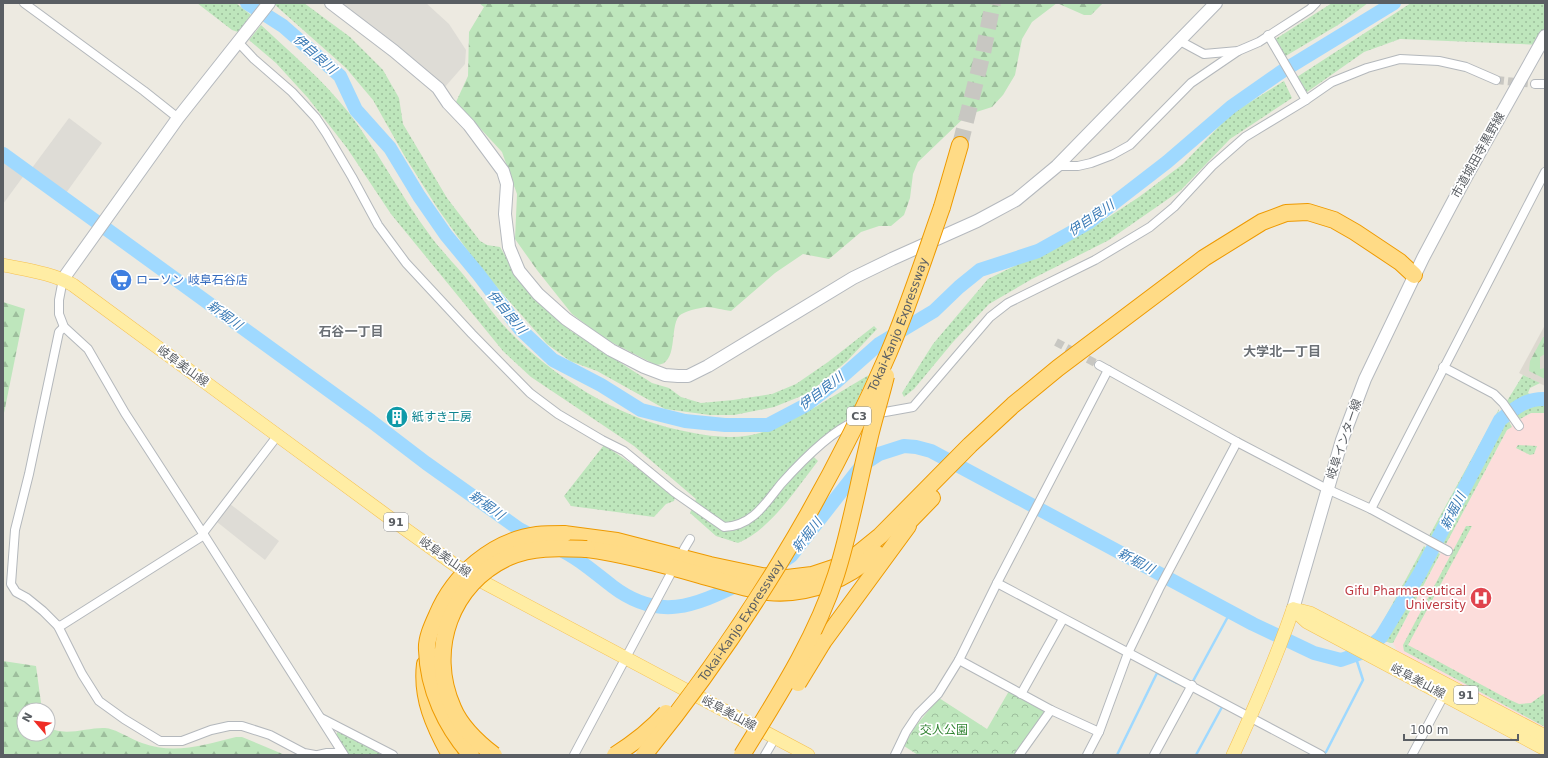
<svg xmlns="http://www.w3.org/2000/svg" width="1548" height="758" font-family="'DejaVu Sans','Noto Sans JP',sans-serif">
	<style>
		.industrial { fill: #dedcd6 }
		.education { fill: #ddd9d0 }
		.medical { fill: #fcdddb }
		.grass { fill: url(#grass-dots) }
		.forest { fill: url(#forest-firs) }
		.park { fill: url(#park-crowns) }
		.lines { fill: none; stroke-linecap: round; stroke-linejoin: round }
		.stream { stroke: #9fd9ff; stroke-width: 2.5 }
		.river { stroke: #9fd9ff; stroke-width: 14 }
		.street-tunnel { stroke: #c8c7c2; stroke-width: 8; stroke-dasharray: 8 4; stroke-linecap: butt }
		.highway-tunnel { stroke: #c8c7c2; stroke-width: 16; stroke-dasharray: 16 8; stroke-linecap: butt }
		.street-casing { stroke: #b4b8bc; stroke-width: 10 }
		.secondary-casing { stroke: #b5b9be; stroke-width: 14 }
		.primary-casing { stroke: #f6c151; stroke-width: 14 }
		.highway-casing { stroke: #ee9a00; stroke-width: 18 }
		.street { stroke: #fff; stroke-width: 8 }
		.secondary { stroke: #fff; stroke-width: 12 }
		.primary { stroke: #ffeda4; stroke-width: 13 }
		.highway { stroke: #ffdb86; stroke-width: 16 }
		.highway-bridge-casing { stroke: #ee9a00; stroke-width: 18; stroke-linecap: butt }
		.highway-bridge { stroke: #ffdb86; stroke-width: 16 }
		.labels { text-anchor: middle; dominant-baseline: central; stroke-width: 3.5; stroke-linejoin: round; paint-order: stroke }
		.shield { fill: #fff; stroke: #8c8e92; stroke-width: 1 }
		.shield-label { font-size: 11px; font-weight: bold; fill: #5a5e63 }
		.street-label { font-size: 12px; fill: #5a5e63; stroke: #fff }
		.shop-label { font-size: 12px; fill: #366cbe; stroke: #fff; text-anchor: start }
		.culture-label { font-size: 12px; fill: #0d838f; stroke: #fff; text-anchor: start }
		.health-label { font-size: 12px; fill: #be3a42; stroke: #fff; text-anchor: end }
		.park-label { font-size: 12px; fill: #308331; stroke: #fff }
		.water-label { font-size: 13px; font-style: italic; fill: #397ab5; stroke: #fff }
		.neighbourhood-label { font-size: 13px; font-weight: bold; fill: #6b7075; stroke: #fff }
	</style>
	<defs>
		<pattern id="grass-dots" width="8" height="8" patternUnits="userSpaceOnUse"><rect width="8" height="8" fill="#bee6bc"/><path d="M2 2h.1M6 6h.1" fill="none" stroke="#9dbe9c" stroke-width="1.8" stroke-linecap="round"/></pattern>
		<pattern id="forest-firs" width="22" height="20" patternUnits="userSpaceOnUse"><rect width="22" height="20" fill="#bee6bc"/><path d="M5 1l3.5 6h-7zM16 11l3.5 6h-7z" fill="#9dbe9c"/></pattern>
		<pattern id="park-crowns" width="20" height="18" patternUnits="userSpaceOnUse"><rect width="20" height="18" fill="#bee6bc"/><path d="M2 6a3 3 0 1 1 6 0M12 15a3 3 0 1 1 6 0" fill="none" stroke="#9dbe9c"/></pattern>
	</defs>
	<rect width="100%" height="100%" fill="#edeae1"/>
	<g class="industrial">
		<polygon points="338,3 426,3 449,24 466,50 465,64 444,88"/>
		<polygon points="69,118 102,143 66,193 32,168"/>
		<polygon points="3,159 25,174 3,204"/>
		<polygon points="230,504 279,541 265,560 217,522"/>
	</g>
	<polygon class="education" points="1545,325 1545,386 1519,373"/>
	<polygon class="medical" points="1531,413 1545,413 1545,731 1398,653 1393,643 1507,430 1520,419"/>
	<g class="grass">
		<polygon points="197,3 236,3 251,15 238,32 232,30"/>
		<polygon points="276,3 304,3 350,37 383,70 399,98 403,124 447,198 480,241 487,245 500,247 519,279 543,307 571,331 652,383 669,388 681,397 701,403 733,400 772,394 796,384 828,362 874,326 877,329 847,361 809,393 774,407 734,415 710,415 665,409 597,371 570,361 547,344 480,268 438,209 404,155 373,100 346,68 275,5"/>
		<polygon points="1332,3 1368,3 1338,25 1284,57 1274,40"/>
		<polygon points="1411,3 1545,3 1545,45 1400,39 1364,52 1307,92 1297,77"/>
		<path d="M261,25C291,53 323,80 349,113C378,151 400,195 429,234C441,251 457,266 470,283C483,298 494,316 508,330C552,376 617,417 679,430C705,436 737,441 763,432C797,421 837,393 869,375L850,416L819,443L807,450L818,461C796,489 771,529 738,543L716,536L690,513L696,499L634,446L531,377L503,351L391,214L347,148L308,98L276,63L249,40Z"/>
		<polygon points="1284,81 1292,98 1230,139 1181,190 1109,240 1032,279 989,304 953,342 914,389 904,397 902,393 933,344 988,279 1092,228 1139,197 1183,164 1231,114"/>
		<polygon points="1523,375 1540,383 1530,388 1528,393 1545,404 1545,413 1531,413 1520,419 1507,401"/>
		<polygon points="1499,409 1497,420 1435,538 1429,536"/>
		<polygon points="1507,418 1512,427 1507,430 1446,544 1440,541 1501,422"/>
		<polygon points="604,445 676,494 674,501 666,504 654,517 571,506 564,496"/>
		<polygon points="1518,445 1537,446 1534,454 1530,455 1516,448"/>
		<polygon points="1466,526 1472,526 1408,645 1506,698 1519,704 1531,703 1545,693 1545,727 1404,651 1403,645"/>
		<polygon points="1424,546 1429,551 1380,637 1376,634"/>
		<polygon points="1435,551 1440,554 1393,643 1390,643 1383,640"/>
		<polygon points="338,731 383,755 347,755 335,737"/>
	</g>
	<g class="forest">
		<path d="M479,3H1103L1091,15H1084L1057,3L1032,22L1022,39L1015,75L1003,95L992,107L967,115L918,162L913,174L910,198L904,215L891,226H879L861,232L829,259L803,254L775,273L731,311C723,310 713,307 706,307C699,308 684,311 679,316C669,328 679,365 656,365L605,339L572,314L537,270L515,239L517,194L502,152L456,102L468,76L469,32L484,7Z"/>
		<polygon points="3,302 25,309 3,418"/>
		<polygon points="1543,337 1545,337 1545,354 1540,357 1540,369 1545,368 1545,379 1529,371 1530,361"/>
		<path d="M3,661L36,666L42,710H24V734H48V726C62,738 88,727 105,728C114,728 133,740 142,743C174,755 204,745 236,737H242L285,755H3Z"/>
	</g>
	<polygon class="park" points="1009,691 1047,711 1016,755 918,755 904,746 914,728 939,698 987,729"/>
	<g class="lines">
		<g class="stream">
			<polyline points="1192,683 1231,611"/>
			<polyline points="1323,754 1326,752 1363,680 1355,655"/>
			<polyline points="1117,755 1157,673 1177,683"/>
			<polyline points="1196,755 1222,707 1218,705"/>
		</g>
		<g class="river">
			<polyline points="247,3 283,26 340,76 356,110 390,148 419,196 446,235 479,275 520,329 553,360 601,385 641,410 685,421 725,425 768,425 806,405 836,382 879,344 934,311 959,287 980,270 1038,251 1088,223 1167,162 1231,107 1281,72 1394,3"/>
			<polyline points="3,154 371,421 426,463 519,529 538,539"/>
			<path d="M557,548C577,557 594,572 612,586C659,622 694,606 742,583"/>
			<path d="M785,560L791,556L862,465L879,454L904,446L916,447L931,451L1253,624L1314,653L1341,660L1364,652L1381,637L1420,573L1500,420C1514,409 1526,398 1545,399"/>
		</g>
		<g class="street-tunnel">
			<polyline points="1496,80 1535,84"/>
			<polyline points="1056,342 1099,365"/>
		</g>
		<polyline class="highway-tunnel" points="960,145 983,53 993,3"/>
		<g class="street-casing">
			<g id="street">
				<polyline points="24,3 144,91 178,118"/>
				<polyline points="1268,35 1306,100"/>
				<polyline points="1180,41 1204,54 1238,51 1259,42 1310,9 1316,3"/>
				<path d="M239,43L254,59L292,92L316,118L326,133L352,177L378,225L406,263L472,334L530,393L558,414L602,440L624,451L674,492L724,527C752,526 765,504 781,484C799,464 831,431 856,421"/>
				<polyline points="1535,84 1545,84"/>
				<polyline points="1057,166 1078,166 1091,163 1112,155 1130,145 1191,83 1238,51"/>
				<polyline points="63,279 59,300 59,314 64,327 88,349 125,413 204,535 344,755"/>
				<polyline points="64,327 59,332 29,474 15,530 11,584 16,592 27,598 43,611 58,626 82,674 99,701 124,719 160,741 182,741 211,730 229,726 242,726 270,735 304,753 315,755"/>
				<polyline points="1099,365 1237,442 1327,489 1371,509 1448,551"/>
				<polyline points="1443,367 1494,394 1503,403 1519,426"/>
				<polyline points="874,414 913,407 990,317 1008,303 1095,260 1150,227 1174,207 1212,166 1245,137 1306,100 1332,82 1367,68 1400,59 1439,61 1466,67 1496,80"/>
				<polyline points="1371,509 1545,172"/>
				<polyline points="203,533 278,435"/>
				<polyline points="684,549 690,539"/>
				<polyline points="997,583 1321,755"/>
				<polyline points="58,626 62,625 204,535"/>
				<polyline points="959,660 1051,710 1099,732"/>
				<polyline points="1021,694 1063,619"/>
				<polyline points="321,718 393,755"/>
				<polyline points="318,755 327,753 342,753"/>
				<polyline points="574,755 670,575"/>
				<polyline points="765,755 775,738"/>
				<polyline points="895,755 906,732 918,714 938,694 959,660 997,583 1108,370"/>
				<polyline points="1019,755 1051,710"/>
				<polyline points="1087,755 1099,732 1128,653 1159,589 1237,442"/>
				<polyline points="1154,755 1192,685"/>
				<polyline points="1412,755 1444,695"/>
			</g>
		</g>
		<g class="secondary-casing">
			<g id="secondary">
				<polyline points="331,3 394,51 438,88 448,103 469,125 503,171 507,184 505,214 509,247 519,271 538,294 566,319 611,350 644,367 665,375 678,376 688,376 708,366 853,278 892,259 977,221 1016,200 1057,166 1216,3"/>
				<polyline points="63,279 178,118 269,3"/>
				<polyline points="1293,609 1342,440 1365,379 1423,258 1465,179 1545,36"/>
			</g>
		</g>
		<g class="primary-casing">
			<g id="primary">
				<path d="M3,265C27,270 52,273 73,285L383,513L455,565L483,582L808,755"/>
				<polyline points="1293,609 1307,622 1545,749"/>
				<polyline points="1294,609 1310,613 1545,736"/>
				<path d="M1233,755C1255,707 1276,659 1293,609"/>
			</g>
		</g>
		<g class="highway-casing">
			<g id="highway">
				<polyline points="942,207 960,145"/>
				<polyline points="898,533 932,498"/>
				<polyline points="564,534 617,541 710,565 762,576 787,578 812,575 836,567 859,553 880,536 970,445 1013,405 1058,368 1204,258 1262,222 1286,213 1308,212 1334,220 1355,232 1400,262 1414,275"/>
				<path d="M587,549C625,554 662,564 700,575C722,581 745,589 768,592C808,596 847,580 876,553"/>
				<polyline points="823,642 908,526"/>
				<path d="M425,664C421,698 434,726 450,755"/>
			</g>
		</g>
		<use href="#street" class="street"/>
		<use href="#secondary" class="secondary"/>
		<use href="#primary" class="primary"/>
		<use href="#highway" class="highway"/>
		<g class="highway-bridge-casing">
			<g id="highway-bridge">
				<polyline points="798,683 823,642"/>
				<path d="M471,755C446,727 428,689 427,650C426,639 432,626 437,615C454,575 492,541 537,535C546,534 555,534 564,534"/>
				<path d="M494,755C477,742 461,727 453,708C427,650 451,583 509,557C534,546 561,548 587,549"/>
				<path d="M615,755C634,743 651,730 666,713"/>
				<path id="s1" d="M644,755C741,636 828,494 889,352C909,305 925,255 942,207"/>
				<path d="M742,755C777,698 815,640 836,575C850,531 858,485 869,440C874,418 881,397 886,376"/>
			</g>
		</g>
		<use href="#highway-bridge" class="highway-bridge"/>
	</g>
	<defs>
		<g id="supermarket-disc" transform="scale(1.15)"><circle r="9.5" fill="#3f7fe0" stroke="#fff"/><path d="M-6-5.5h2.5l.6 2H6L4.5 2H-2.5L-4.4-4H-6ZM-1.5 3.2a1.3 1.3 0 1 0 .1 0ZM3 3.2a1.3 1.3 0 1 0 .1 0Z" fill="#fff"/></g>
		<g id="building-disc" transform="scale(1.15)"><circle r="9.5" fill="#0f9aa8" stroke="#fff"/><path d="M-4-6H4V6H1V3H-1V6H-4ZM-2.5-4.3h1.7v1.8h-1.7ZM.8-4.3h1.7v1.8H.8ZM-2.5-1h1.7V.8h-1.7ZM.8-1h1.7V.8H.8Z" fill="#fff"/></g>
		<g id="hospital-disc" transform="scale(1.15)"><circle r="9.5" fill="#e0444e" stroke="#fff"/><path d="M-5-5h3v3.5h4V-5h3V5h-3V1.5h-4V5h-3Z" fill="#fff"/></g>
	</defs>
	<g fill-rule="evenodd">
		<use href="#supermarket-disc" x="121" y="280"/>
		<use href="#building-disc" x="397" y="417"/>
		<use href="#hospital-disc" x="1481" y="598"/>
	</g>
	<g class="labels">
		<g class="shield">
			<rect x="847" y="407" width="24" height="18" rx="3"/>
			<rect x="384" y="513" width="24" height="18" rx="3"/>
			<rect x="1454" y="686" width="24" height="18" rx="3"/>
		</g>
		<g class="shield-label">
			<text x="859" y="416">C3</text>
			<text x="396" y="522">91</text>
			<text x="1466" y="695">91</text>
		</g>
		<g class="street-label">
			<text transform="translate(1478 155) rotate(-61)">市道城田寺黒野線</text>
			<text stroke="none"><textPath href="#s1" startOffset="502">Tokai-Kanjo Expressway</textPath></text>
			<text transform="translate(183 366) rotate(36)">岐阜美山線</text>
			<text transform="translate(1344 439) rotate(-71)">岐阜インター線</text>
			<text transform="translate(445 557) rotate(35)">岐阜美山線</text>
			<text stroke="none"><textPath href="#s1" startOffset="166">Tokai-Kanjo Expressway</textPath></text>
			<text transform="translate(1418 681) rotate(28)">岐阜美山線</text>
			<text transform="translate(729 713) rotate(28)">岐阜美山線</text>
		</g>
		<g class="shop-label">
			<text x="136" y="280">ローソン 岐阜石谷店</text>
		</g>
		<g class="culture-label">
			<text x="412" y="417">紙すき工房</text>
		</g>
		<g class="health-label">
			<text x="1466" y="591">Gifu Pharmaceutical<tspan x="1466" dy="14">University</tspan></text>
		</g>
		<g class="park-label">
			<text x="944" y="730">交人公園</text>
		</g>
		<g class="water-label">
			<text transform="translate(315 54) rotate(41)">伊自良川</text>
			<text transform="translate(1091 218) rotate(-34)">伊自良川</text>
			<text transform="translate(507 312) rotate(50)">伊自良川</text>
			<text transform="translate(225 315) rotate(36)">新堀川</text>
			<text transform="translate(821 391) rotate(-37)">伊自良川</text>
			<text transform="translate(487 505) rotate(36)">新堀川</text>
			<text transform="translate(1453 511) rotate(-63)">新堀川</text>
			<text transform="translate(807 535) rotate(-52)">新堀川</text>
			<text transform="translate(1136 561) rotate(28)">新堀川</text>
		</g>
		<g class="neighbourhood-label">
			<text x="351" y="331">石谷一丁目</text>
			<text x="1282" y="351">大学北一丁目</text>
		</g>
	</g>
	<rect width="1548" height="758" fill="none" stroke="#5a5e63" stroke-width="8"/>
	<g transform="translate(36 722) rotate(298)"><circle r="19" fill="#ffffff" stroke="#bdbfc1"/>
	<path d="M0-3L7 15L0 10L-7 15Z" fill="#ef2d25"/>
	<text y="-6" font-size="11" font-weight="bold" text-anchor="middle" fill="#5a5e63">N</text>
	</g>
	<path d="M1404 734v6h114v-6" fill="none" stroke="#5a5e63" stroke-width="2"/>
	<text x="1410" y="734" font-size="12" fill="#5a5e63" stroke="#ffffff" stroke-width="3" paint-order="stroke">100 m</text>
</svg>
